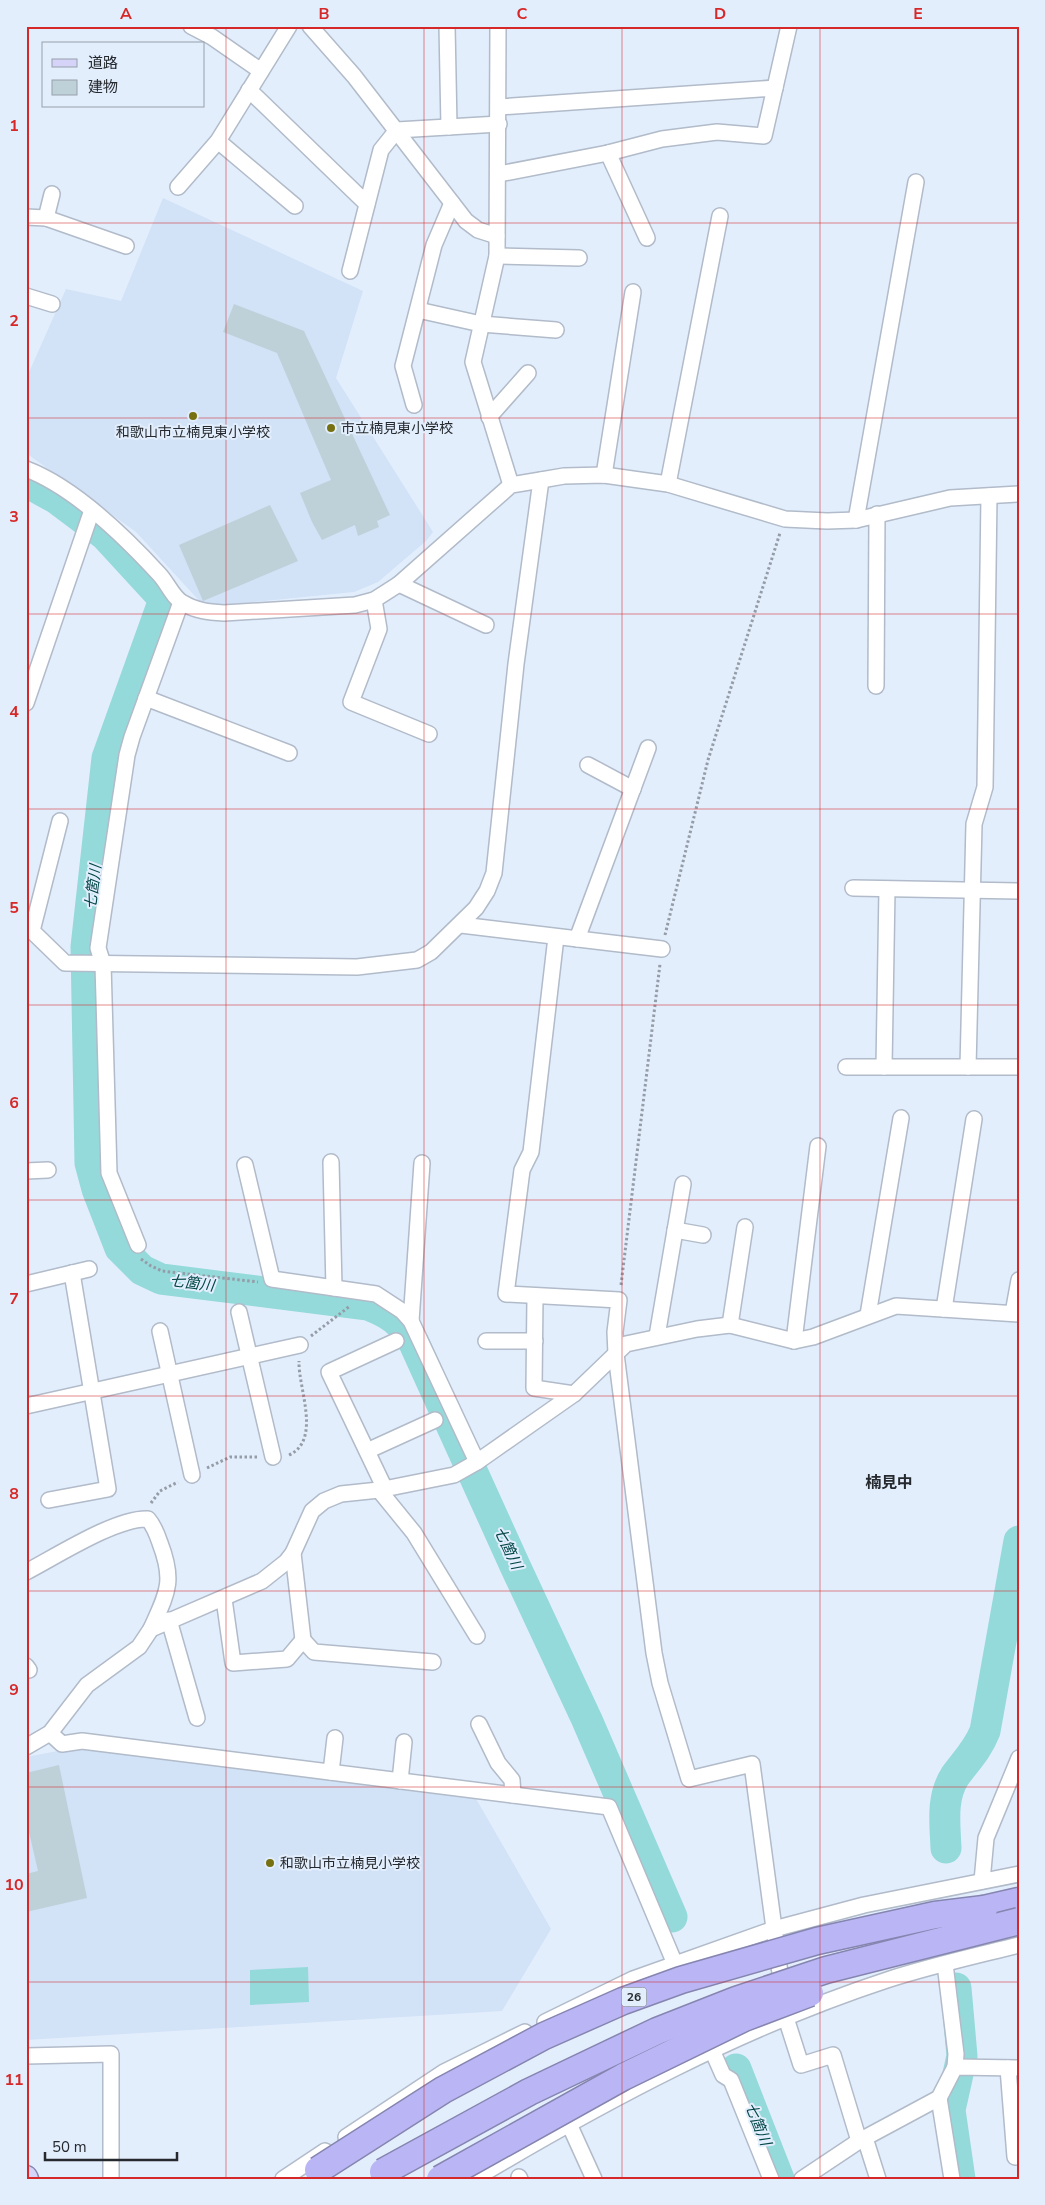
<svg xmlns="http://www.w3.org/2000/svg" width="1045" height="2205" font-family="'Nunito Sans','Noto Sans JP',sans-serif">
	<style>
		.built { fill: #d2e2f7 }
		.water { fill: #94dada }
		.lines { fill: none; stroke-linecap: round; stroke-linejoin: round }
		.river { stroke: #94dada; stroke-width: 31 }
		.building { fill: #bed1d9 }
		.street-casing { stroke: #b1bbc9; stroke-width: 18 }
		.primary-casing { stroke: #8685b0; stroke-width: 25 }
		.highway-casing { stroke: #8685b0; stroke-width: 29 }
		.path { stroke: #949ca7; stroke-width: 3; stroke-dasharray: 2.5 2.5; stroke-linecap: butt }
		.street { stroke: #fff; stroke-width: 15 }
		.primary { stroke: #d6d3f9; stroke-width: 22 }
		.highway { stroke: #bab6f5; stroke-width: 26 }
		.highway-bridge-casing { stroke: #8685b0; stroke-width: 29; stroke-linecap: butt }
		.highway-bridge { stroke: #bab6f5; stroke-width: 26 }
		.grid { fill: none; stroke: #d62828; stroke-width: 1; stroke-opacity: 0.55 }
		.poi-dot { fill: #777011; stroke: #e3eefd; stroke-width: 2 }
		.labels { text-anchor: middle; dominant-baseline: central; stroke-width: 4; stroke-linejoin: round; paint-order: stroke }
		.shield { fill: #e3eefd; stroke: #5f656d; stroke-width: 1 }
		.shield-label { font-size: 12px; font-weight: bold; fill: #262a2f }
		.poi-label { font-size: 14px; fill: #262a2f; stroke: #e3eefd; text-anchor: start }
		.water-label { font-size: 15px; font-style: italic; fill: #034646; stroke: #e3eefd }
		.quarter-label { font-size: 16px; font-weight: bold; fill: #262a2f; stroke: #e3eefd }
		.neatline { fill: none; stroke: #d62828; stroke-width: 2 }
		.grid-label { font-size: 16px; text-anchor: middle; font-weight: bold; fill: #d62828 }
	</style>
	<rect width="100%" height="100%" fill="#e3eefd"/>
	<g class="built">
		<polygon points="163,198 363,291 336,378 433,532 426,541 378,582 354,592 205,607 136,532 26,453 26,379 66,289 121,301"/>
		<polygon points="79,1747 475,1797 551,1929 502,2011 26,2040 26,1757"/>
	</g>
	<polygon class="water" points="308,1967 309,2002 250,2005 250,1970"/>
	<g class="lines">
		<g class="river">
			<path d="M26,482L57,499L105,535L162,597V605L107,758L86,947L90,1163L97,1189L120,1248L142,1270L161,1279L368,1305C391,1314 401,1321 414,1343L516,1568L587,1720L672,1917"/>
			<path d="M946,1848C945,1824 941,1798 955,1776C966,1761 978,1749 985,1731L1019,1541"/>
			<polyline points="956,1988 962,2056 950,2110 960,2179"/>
			<polyline points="736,2069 779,2179"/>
		</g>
	</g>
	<g class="building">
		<polygon points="234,304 304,331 390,515 377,521 379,527 358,536 355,525 322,540 312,522 300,493 331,480 277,353 223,332"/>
		<polygon points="270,505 298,561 203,601 179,545"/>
		<polygon points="59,1765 87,1898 26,1912 26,1874 38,1871 26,1819 26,1773"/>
	</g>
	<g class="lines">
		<g class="street-casing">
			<g id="street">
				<polyline points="191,26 212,37 261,71"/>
				<polyline points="310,26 354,76 466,221 478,230 497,236"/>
				<polyline points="447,26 449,127"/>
				<polyline points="498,26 497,256 473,362 511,485"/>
				<polyline points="249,90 367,204"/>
				<polyline points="499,107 775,88"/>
				<polyline points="218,141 295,206"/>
				<polyline points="608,153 647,238"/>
				<polyline points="499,174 608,153 662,139 717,132 764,136 789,26"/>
				<polyline points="178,187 218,141 289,26"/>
				<polyline points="26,217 46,218 126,246"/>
				<polyline points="46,218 52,194"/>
				<polyline points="497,256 579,258"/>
				<polyline points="350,271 381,150 397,130 499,124"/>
				<polyline points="26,296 52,304"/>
				<polyline points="418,310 481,324 556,330"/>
				<polyline points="414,405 403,366 434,245 452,203"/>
				<polyline points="489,417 528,373"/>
				<path d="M26,469C74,487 125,537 159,574C167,582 173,598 183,603C196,611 209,612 224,613L355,605L374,600L399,584L511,485L541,480L564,476L604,475L668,484L785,519L827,521L856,520L950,498L1019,494"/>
				<polyline points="604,475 633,292"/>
				<polyline points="668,484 720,216"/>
				<polyline points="856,520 916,182"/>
				<polyline points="399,584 486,625"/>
				<polyline points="374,600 379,629 351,702 429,734"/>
				<polyline points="876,686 877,514"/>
				<polyline points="146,698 289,753"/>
				<polyline points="26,703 92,510"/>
				<polyline points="588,765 633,789"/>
				<polyline points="60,821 32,931 65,963 357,967 417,960 431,952 476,908 487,891 494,873 516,664 541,480"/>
				<polyline points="853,888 1019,891"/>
				<polyline points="461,925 662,949"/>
				<polyline points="556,937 531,1152 522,1170 506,1294 619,1300 615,1332 616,1354 654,1653 660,1683 689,1779 752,1764 786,2018 801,2065 833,2055 859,2141"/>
				<polyline points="577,939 648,748"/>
				<polyline points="846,1067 1019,1067"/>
				<polyline points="884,1067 887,889"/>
				<polyline points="968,1067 974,824 985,787 989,496"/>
				<polyline points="331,1162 334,1288"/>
				<polyline points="245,1165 272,1279 376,1294 402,1311 411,1321 477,1462"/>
				<polyline points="26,1171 48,1170"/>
				<polyline points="675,1230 703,1235"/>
				<polyline points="138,1245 109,1173 103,964 98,948 127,755 132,737 181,602"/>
				<polyline points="26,1284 89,1269"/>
				<polyline points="535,1296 534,1388 574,1394"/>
				<polyline points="944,1309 974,1119"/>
				<polyline points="239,1312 273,1457"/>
				<polyline points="1013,1313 1019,1280"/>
				<polyline points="868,1315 901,1118"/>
				<polyline points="411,1321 422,1163"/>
				<polyline points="730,1325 745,1227"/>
				<polyline points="160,1331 192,1475"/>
				<polyline points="657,1336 683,1184"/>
				<polyline points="486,1341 535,1341"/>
				<polyline points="794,1341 818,1146"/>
				<polyline points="26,1406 300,1345"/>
				<polyline points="367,1451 435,1420"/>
				<polyline points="385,1489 329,1372 396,1341"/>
				<polyline points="379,1490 414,1533 477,1636"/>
				<polyline points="49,1500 108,1489 72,1273"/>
				<polyline points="293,1553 303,1640 314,1652 433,1662"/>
				<path d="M26,1572C55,1557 117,1517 148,1519C154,1526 157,1534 160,1543C175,1582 167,1593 151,1629"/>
				<polyline points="224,1599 233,1663 287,1659 303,1640"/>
				<polyline points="169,1620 197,1718"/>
				<polyline points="26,1666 29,1670"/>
				<polyline points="479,1724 498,1763 512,1780 513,1795"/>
				<polyline points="50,1733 62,1744 82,1741 609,1807 675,1964"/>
				<polyline points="26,1747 50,1733 87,1685 139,1647 151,1629 262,1581 286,1562 293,1553 312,1511 324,1501 341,1494 379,1490 454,1475 477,1462 574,1394 626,1344 697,1329 730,1325 794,1341 813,1337 896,1306 1019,1314"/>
				<polyline points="331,1772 335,1738"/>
				<polyline points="400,1781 404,1742"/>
				<polyline points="982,1881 986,1838 1019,1758"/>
				<polyline points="945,1964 956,2054 955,2067"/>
				<polyline points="545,2022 633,1979 774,1929 864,1905 1019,1874"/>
				<polyline points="712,2050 723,2075 731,2080 771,2179"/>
				<polyline points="26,2056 111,2054 111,2179"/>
				<polyline points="1008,2068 1015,2157"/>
				<polyline points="939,2098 952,2179"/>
				<polyline points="569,2124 594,2179"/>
				<polyline points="346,2137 444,2072 525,2032"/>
				<polyline points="865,2138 878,2179"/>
				<polyline points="519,2177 520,2179"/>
				<polyline points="283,2179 325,2151"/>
				<path d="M474,2179C605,2101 741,2028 887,1980C930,1966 975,1956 1019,1945"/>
				<polyline points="802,2179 859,2141 939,2098 955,2067 1019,2068"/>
			</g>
		</g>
		<g class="primary-casing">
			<polyline id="primary" points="26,2177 27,2179"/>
		</g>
		<g class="highway-casing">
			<polyline id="highway" points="984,1909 1019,1901"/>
		</g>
		<g class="path">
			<polyline points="665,935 708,760 780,533"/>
			<polyline points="141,1259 151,1266 162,1271 258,1282"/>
			<polyline points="621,1285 660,964"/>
			<polyline points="311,1336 350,1306"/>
			<path d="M289,1455C322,1440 298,1388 299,1361"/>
			<polyline points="207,1468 230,1457 258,1457"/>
			<polyline points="151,1503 160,1491 178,1482"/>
		</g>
		<use href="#street" class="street"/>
		<use href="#primary" class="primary"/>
		<use href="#highway" class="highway"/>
		<g class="highway-bridge-casing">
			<g id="highway-bridge">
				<polyline points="318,2170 443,2090 544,2036 623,2001 681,1980 817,1941 935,1915 984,1909"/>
				<polyline points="383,2172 529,2092 657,2031 736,2000 826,1970 1019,1921"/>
				<polyline points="440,2179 623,2077 744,2018 810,1993"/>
			</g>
		</g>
		<use href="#highway-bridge" class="highway-bridge"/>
	</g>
	<path class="grid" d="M226,26V2179M424,26V2179M622,26V2179M820,26V2179M26,223H1019M26,418H1019M26,614H1019M26,809H1019M26,1005H1019M26,1200H1019M26,1396H1019M26,1591H1019M26,1787H1019M26,1982H1019"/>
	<g class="poi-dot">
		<circle cx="193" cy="416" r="5"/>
		<circle cx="331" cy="428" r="5"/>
		<circle cx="270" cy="1863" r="5"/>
	</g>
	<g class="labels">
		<rect class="shield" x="621.5" y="1987.5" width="25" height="19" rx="4"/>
		<g class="shield-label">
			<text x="634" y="1997">26</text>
		</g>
		<g class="poi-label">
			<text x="341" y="428">市立楠見東小学校</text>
			<text x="193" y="432" text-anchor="middle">和歌山市立楠見東小学校</text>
			<text x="280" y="1863">和歌山市立楠見小学校</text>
		</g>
		<g class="water-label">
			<text transform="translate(93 887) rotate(-83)">七箇川</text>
			<text transform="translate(192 1283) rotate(7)">七箇川</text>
			<text transform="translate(508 1548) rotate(65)">七箇川</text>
			<text transform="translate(758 2124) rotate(68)">七箇川</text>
		</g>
		<g class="quarter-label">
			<text x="889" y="1483">楠見中</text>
		</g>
	</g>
	<rect width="1045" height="2205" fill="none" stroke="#e3eefd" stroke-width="55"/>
	<rect x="42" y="42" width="162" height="65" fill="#e3eefd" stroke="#97a0ab"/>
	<rect x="52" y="59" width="25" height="8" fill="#d6d3f9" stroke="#97a0ab"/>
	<text x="88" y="68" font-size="15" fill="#262a2f">道路</text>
	<rect x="52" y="80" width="25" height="15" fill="#bed1d9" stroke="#97a0ab"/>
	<text x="88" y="92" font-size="15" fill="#262a2f">建物</text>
	<path d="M45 2152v8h132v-8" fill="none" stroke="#262a2f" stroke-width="2.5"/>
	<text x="52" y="2152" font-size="15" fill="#262a2f" stroke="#e3eefd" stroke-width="4" paint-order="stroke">50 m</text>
	<rect x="28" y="28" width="990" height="2150" class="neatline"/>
	<g class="grid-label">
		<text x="126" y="19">A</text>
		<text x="324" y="19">B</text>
		<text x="522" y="19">C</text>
		<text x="720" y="19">D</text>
		<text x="918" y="19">E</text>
		<text x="14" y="131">1</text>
		<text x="14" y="326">2</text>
		<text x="14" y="522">3</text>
		<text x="14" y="717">4</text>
		<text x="14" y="913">5</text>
		<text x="14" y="1108">6</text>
		<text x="14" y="1304">7</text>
		<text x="14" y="1499">8</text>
		<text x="14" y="1695">9</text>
		<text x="14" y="1890">10</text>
		<text x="14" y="2085">11</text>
	</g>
</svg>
